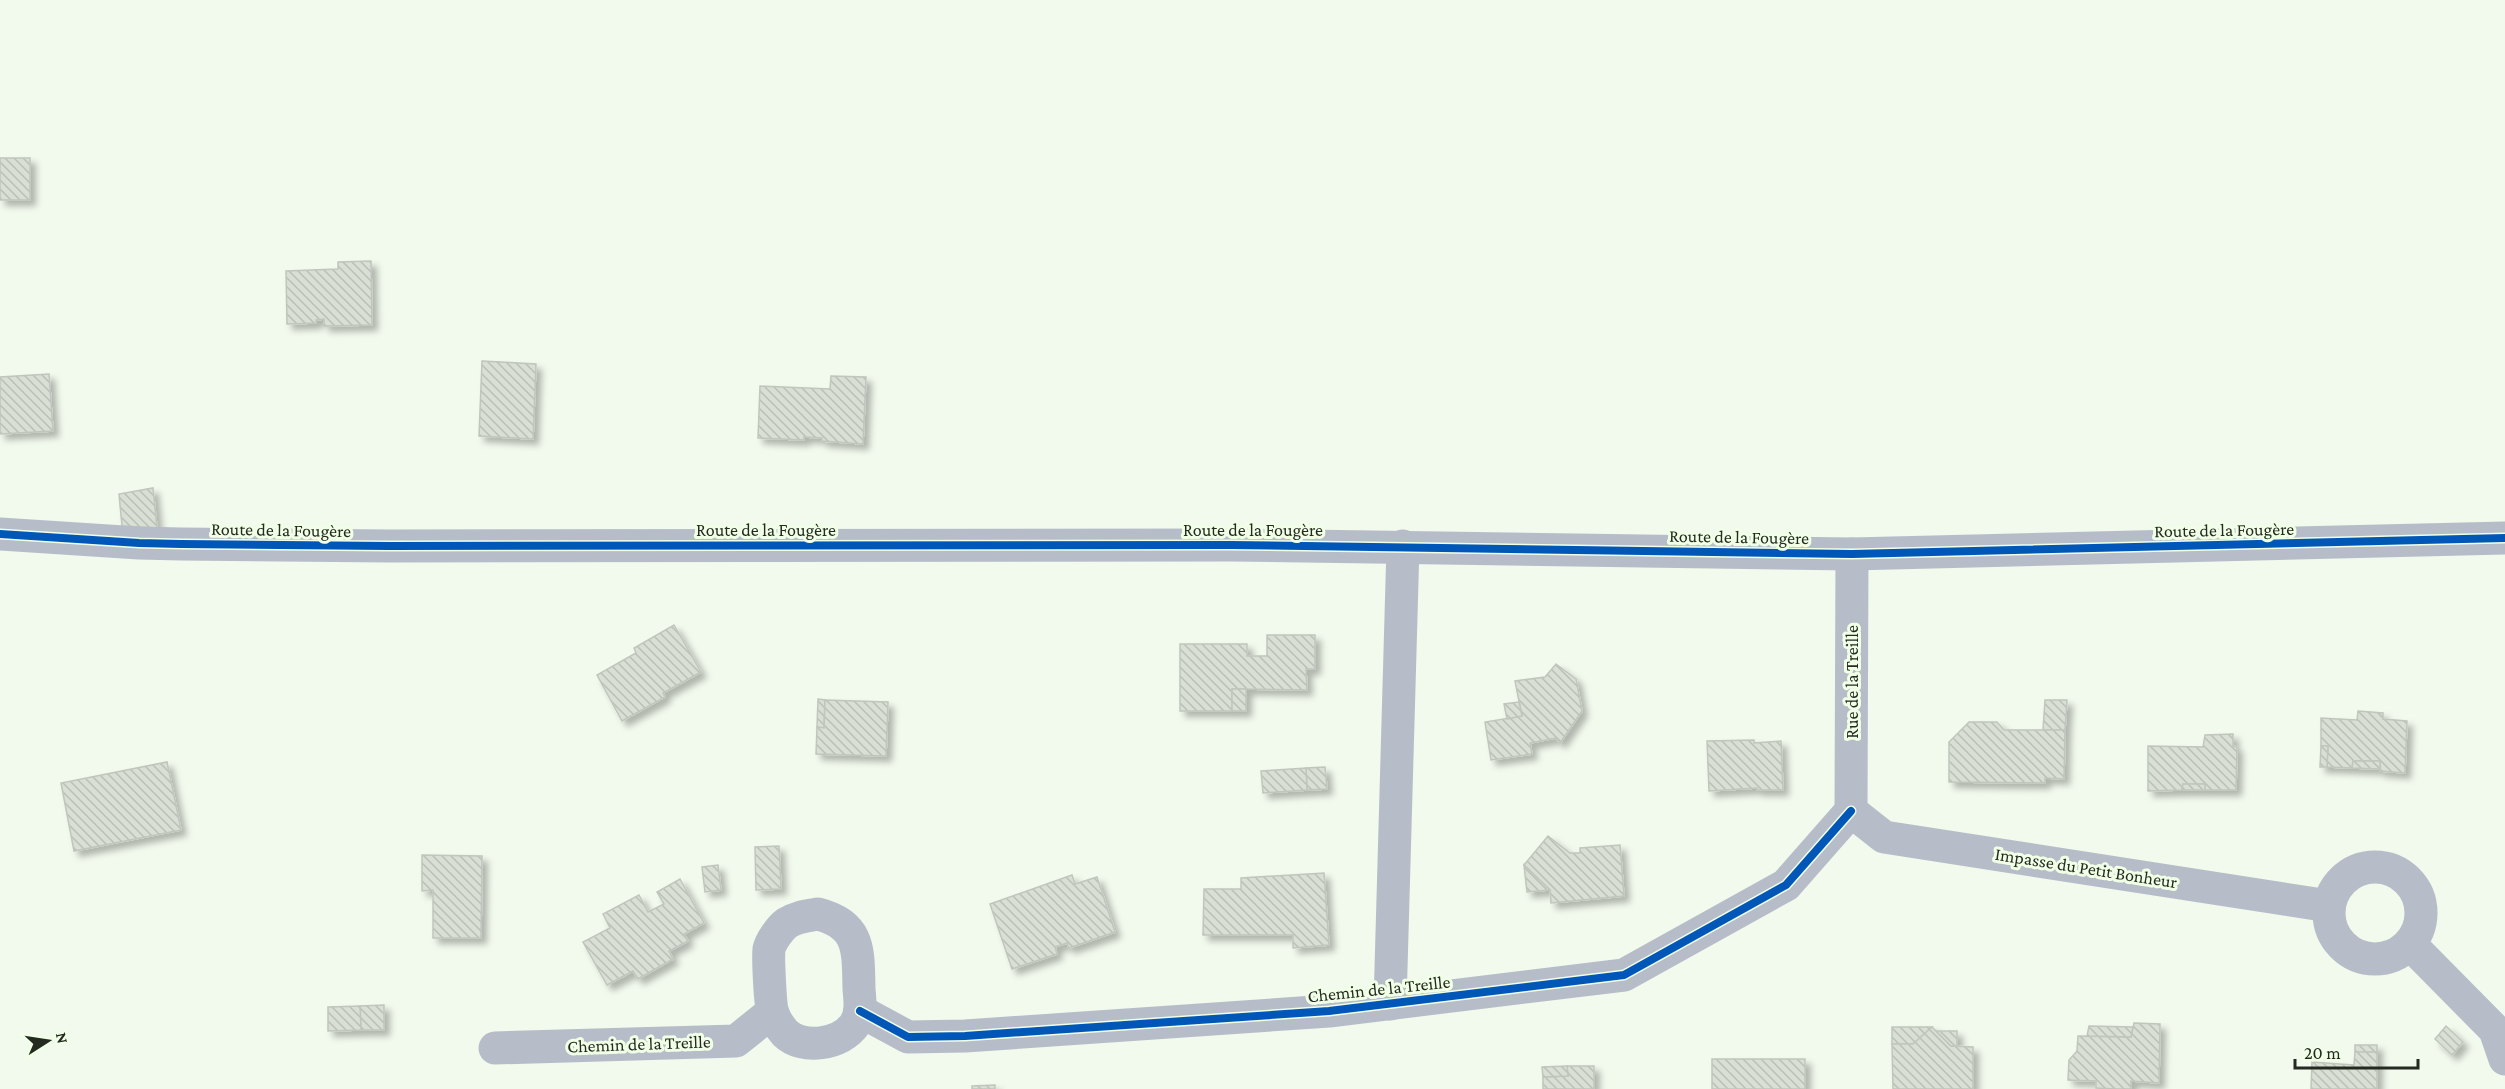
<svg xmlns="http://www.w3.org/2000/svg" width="2505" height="1089" font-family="'Crimson Pro',serif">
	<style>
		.building { fill: url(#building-back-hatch); stroke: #c0c6bc; stroke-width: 1.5; filter: url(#shadow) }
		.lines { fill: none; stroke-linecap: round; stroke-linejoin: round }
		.minor { stroke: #b6bdc8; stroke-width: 33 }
		.cycleway-casing { stroke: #f1ffe7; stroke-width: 11 }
		.cycleway { stroke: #0057b8; stroke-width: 8 }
		.labels { text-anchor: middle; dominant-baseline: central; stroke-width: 6; stroke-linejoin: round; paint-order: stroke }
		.street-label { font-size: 18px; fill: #252a21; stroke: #f1ffe7 }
	</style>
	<defs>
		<pattern id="building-back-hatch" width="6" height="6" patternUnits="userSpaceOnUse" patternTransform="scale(1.5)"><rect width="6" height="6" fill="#d9dfd4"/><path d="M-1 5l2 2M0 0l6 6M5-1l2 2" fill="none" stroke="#bac0b6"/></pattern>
		<filter id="shadow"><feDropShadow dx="5.5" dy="5.5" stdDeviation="3" flood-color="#0004"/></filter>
	</defs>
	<rect width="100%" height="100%" fill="#f2f9ed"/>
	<g class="building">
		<rect x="0" y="158" width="30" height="42"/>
		<polygon points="371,261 372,325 324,326 324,319 316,320 316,323 287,324 286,271 338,269 338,262"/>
		<polygon points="482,361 536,364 533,439 479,436"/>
		<polygon points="49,374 53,431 0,434 0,377"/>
		<polygon points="831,376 866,377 863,444 822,441 822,438 804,437 804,440 758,438 760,386 830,389"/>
		<polygon points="153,488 157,528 122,526 119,494"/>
		<polygon points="674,625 701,672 663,693 665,697 622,721 597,675 636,653 634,648"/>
		<polygon points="1267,635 1315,635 1315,669 1306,669 1307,690 1232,689 1232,711 1180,711 1180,644 1247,644 1247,656 1267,656"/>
		<polygon points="1556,664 1576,679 1582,711 1560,743 1556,738 1530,743 1532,754 1491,760 1485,722 1522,716 1515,681 1545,677"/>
		<rect x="1232" y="689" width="14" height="22"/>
		<polygon points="818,699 825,700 824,728 817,727"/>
		<polygon points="825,700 888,702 886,756 816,754 817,727 824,728"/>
		<polygon points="2045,700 2067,700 2065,730 2043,730"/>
		<polygon points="1519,702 1522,716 1507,719 1504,704"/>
		<polygon points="2358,711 2383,713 2383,719 2407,721 2405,773 2380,771 2380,761 2353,761 2352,768 2327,767 2328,746 2321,746 2321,718 2357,720"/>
		<polygon points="1969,722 1997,722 2004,730 2065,730 2064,779 2045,778 2045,783 1949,782 1949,742"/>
		<polygon points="2233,734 2233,746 2237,747 2236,790 2205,790 2205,784 2183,784 2182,790 2148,791 2148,746 2203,747 2205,735"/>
		<polygon points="1754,740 1754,743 1781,741 1783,790 1757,790 1757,788 1709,791 1707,741"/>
		<polygon points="2321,746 2328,746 2327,767 2320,767"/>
		<polygon points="2353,761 2380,761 2380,769 2352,768"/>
		<polygon points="167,762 181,830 74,851 61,783"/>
		<polygon points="1325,767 1327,789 1307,790 1306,768"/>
		<polygon points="1306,768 1307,790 1263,793 1261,771"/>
		<polygon points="2183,784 2205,784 2205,790 2182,790"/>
		<polygon points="1548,836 1570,853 1580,853 1580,848 1620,845 1624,896 1551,903 1550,890 1524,865"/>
		<polygon points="779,846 781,889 756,890 755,847"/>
		<polygon points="422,855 482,856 481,938 433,938 433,890 422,891"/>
		<polygon points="718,865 721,890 705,892 702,867"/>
		<polygon points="1524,865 1550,890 1527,892"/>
		<polygon points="1324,873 1329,945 1293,948 1293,935 1203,935 1204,889 1241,889 1241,878"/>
		<polygon points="1072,875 1075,884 1097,877 1115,932 1069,948 1067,943 1055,947 1057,954 1012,969 990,904"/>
		<polygon points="680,879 704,923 684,934 688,941 669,951 673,959 638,979 633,971 607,985 583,942 610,928 603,914 639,895 648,912 664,904 657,892"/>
		<polygon points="384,1005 384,1030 361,1030 360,1006"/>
		<polygon points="360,1006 361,1030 328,1031 328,1007"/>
		<polygon points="2134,1023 2160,1024 2159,1083 2131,1081 2131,1089 2116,1089 2096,1088 2096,1081 2068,1080 2069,1060 2077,1051 2078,1036 2131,1037"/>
		<polygon points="2089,1026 2133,1027 2131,1037 2087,1036"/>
		<polygon points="2446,1026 2463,1042 2452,1055 2435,1039"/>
		<polygon points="1892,1027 1932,1027 1913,1044 1892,1044"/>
		<polygon points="1932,1027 1951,1046 1973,1047 1973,1089 1893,1089 1892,1044 1913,1044"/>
		<polygon points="1936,1031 1957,1031 1957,1046 1951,1046"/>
		<rect x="2355" y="1045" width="22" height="7"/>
		<polygon points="2355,1052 2377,1052 2377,1089 2311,1089 2312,1062 2354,1065"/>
		<rect x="1712" y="1059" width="93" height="30"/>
		<polygon points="1567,1066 1594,1066 1594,1089 1543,1089 1543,1077 1568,1076"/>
		<polygon points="1567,1066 1568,1076 1543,1077 1542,1067"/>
		<polygon points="995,1085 995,1089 972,1089 972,1086"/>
	</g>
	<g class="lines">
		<g class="minor">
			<polyline points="0,534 139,543 181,544 389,546 1231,545 1852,554 2505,538"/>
			<polyline points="1851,811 1884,837 2329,906"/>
			<polyline points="1851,811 1852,554"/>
			<circle cx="2375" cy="913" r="46"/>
			<path d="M818,914C861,925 858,951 859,989C860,1001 862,1013 855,1024C841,1045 802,1050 785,1033C780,1027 775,1020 773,1013C770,1006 768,957 769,949C771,941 780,928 787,923C796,917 808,916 818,914Z"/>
			<polyline points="2410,944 2495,1030 2505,1059"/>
			<polyline points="1390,1004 1403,546"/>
			<polyline points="860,1011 908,1037 965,1036 1329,1011 1624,975 1786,885 1851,811"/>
			<polyline points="495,1048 736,1041 772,1012"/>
		</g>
		<g class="cycleway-casing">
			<g id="cycleway">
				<polyline points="0,534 139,543 181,544 389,546 1231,545 1852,554 2505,538"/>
				<polyline points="860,1011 908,1037 965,1036 1329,1011 1624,975 1786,885 1851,811"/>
			</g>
		</g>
		<use href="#cycleway" class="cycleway"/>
	</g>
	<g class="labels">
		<g class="street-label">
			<text transform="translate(281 530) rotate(1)">Route de la Fougère</text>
			<text x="766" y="530">Route de la Fougère</text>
			<text x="1253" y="530">Route de la Fougère</text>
			<text transform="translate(2224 530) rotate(-1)">Route de la Fougère</text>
			<text transform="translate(1739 537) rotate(1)">Route de la Fougère</text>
			<text transform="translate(1852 682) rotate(-90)">Rue de la Treille</text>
			<text transform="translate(2086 868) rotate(9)">Impasse du Petit Bonheur</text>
			<text transform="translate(1379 989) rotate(-6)">Chemin de la Treille</text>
			<text transform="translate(639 1044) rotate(-2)">Chemin de la Treille</text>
		</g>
	</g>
	<g transform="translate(48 1041) rotate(78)" stroke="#f1ffe7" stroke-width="4.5" paint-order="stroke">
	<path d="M0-4.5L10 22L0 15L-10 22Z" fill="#252a21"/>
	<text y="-9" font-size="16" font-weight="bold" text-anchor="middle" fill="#252a21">N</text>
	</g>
	<path d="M2295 1059v9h123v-9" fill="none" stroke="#252a21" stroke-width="3"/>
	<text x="2304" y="1059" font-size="18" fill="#252a21" stroke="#f1ffe7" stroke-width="4.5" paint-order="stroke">20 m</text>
</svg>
